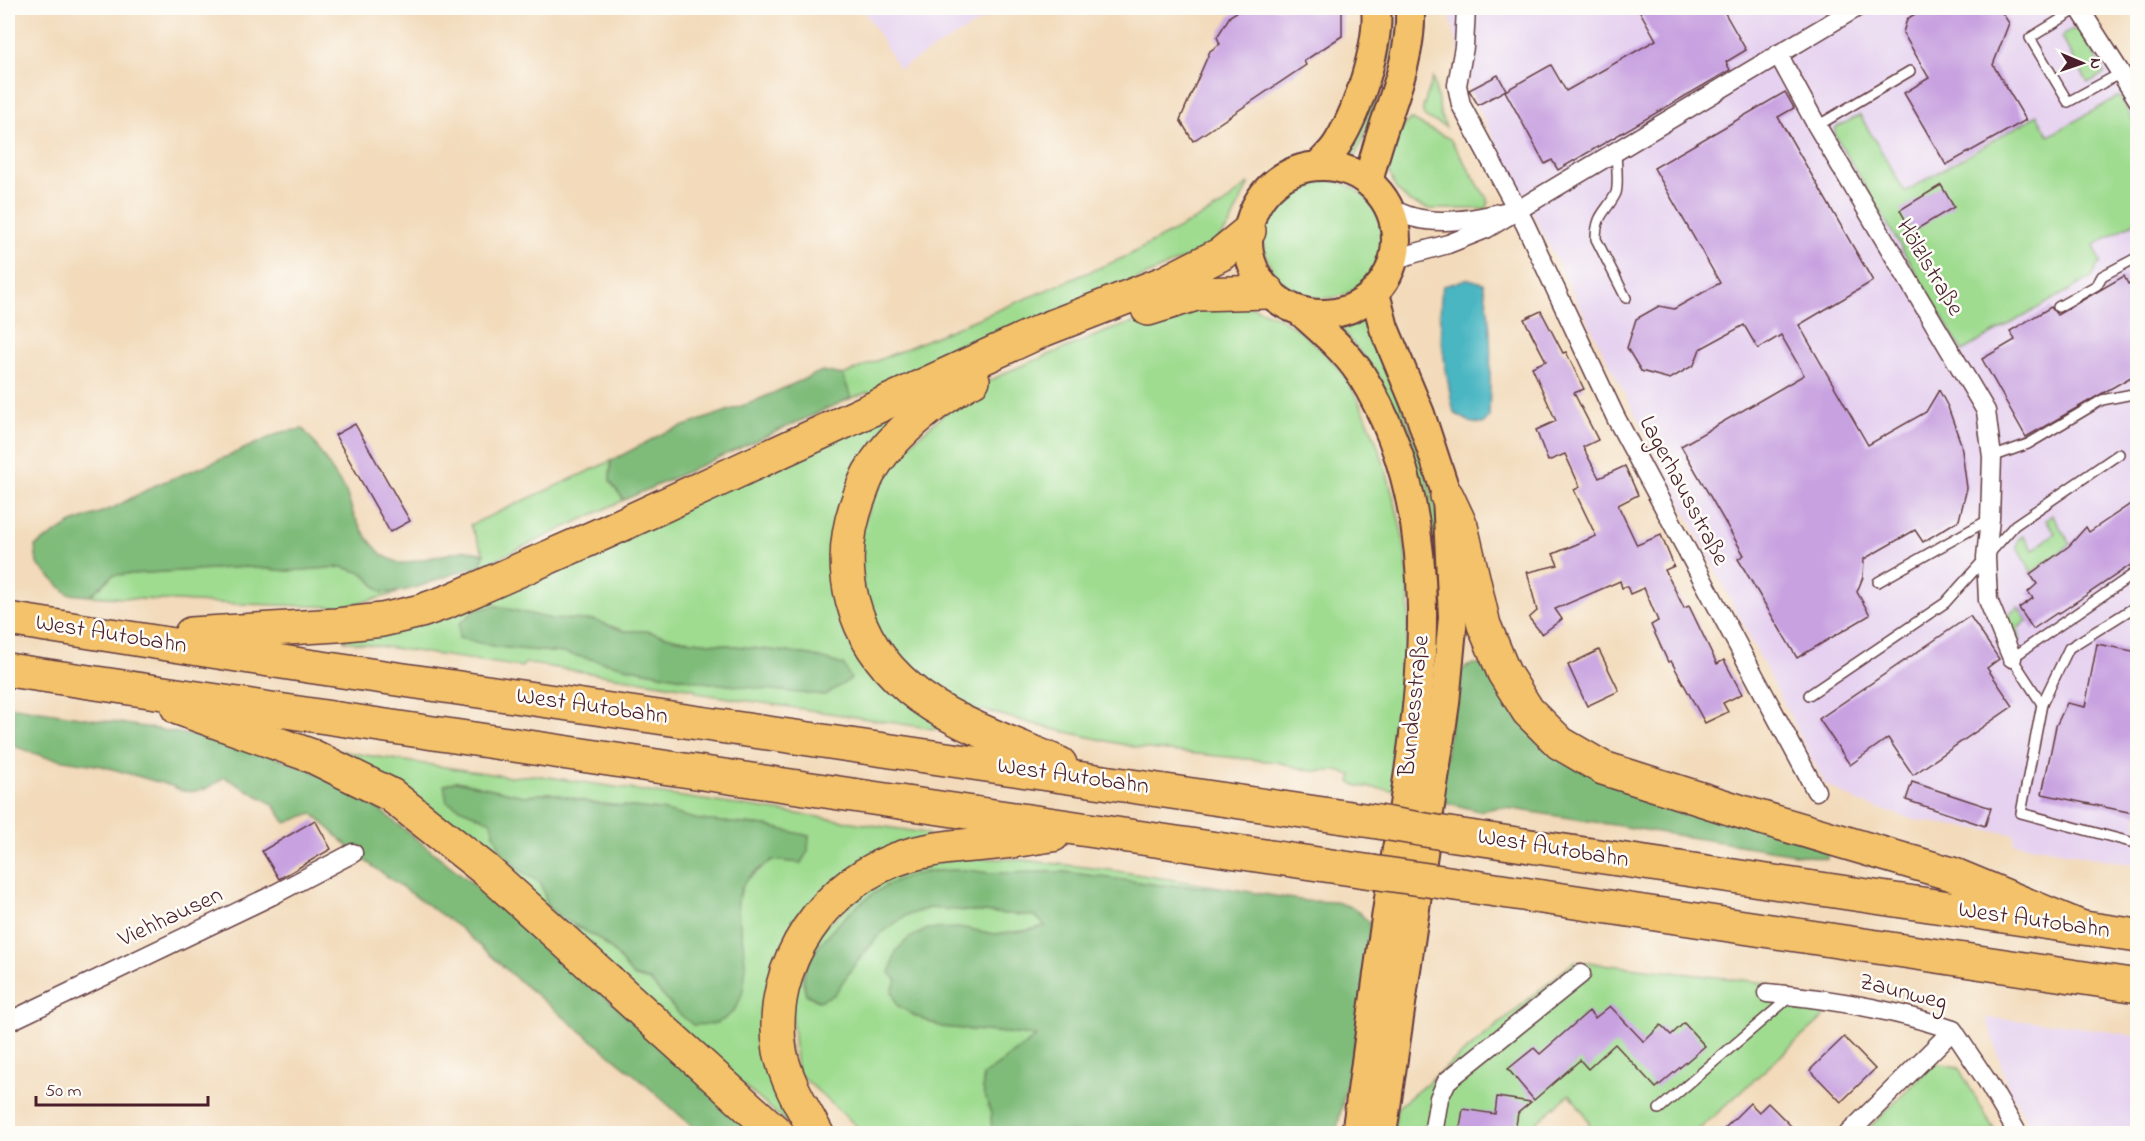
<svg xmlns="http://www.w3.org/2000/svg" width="2145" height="1141" font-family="'Indie Flower',sans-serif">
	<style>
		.built { fill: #e6d2f0 }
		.green { fill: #9fdc90; stroke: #747e5e; stroke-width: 1.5; fill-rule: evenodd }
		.forest { fill: #7fbc7a; stroke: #646e52; stroke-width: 1.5 }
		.water { fill: #48b6c2; stroke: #496a76; stroke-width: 1.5 }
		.building { fill: #c8a1e0 }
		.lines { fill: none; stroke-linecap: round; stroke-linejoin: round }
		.lane-casing { stroke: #633b40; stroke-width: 12 }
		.street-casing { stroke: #633b40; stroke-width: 21 }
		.primary-casing { stroke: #633b40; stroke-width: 32 }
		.highway-casing { stroke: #633b40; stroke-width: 36 }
		.lane { stroke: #fff; stroke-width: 9 }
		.street { stroke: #fff; stroke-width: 18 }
		.primary { stroke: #f3c26a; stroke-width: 28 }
		.highway { stroke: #f3c26a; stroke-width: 33 }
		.highway-bridge-casing { stroke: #633b40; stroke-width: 36; stroke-linecap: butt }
		.highway-bridge { stroke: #f3c26a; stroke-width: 33 }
		.labels { text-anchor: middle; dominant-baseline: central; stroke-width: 5; stroke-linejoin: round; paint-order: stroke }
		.street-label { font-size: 24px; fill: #4a1f2b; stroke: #fdfcf7 }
	</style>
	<rect width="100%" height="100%" fill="#fdfcf7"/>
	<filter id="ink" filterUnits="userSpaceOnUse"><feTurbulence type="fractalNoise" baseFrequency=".0167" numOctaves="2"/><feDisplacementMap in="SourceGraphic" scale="12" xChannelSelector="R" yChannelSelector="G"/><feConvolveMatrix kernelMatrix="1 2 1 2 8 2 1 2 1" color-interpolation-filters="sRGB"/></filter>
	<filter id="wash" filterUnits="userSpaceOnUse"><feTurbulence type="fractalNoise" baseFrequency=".008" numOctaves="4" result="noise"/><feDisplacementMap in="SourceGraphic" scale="24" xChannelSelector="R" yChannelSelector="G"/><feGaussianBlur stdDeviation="1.35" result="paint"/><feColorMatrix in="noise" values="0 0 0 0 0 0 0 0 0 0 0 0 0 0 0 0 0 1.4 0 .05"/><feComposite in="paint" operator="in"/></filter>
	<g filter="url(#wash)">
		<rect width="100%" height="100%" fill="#f2daba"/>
		<g class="built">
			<polygon points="863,8 1003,8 899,69"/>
			<polygon points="1448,8 2069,8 2137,114 2137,865 2014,843 2014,834 1915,820 1858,802 1825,784 1469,90"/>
			<polygon points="1986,1018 2055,1023 2137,1036 2137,1133 2034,1133 2008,1086"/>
		</g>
		<g class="green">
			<path d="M1391,8H1395C1396,60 1374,108 1356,156H1353L1351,151C1359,136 1364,119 1370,103C1382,71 1391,42 1391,8Z"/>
			<polygon points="2076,29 2081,31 2105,73 2088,83 2061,37 2071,30"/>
			<polygon points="1433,78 1441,116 1446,127 1426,118 1423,114 1423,107"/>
			<polygon points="2119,96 2137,128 2137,221 2094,245 2101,263 2096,267 2091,278 1962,351 1835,135 1835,128 1860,115 1905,192 2037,115 2049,136"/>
			<polygon points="1410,119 1450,139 1489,202 1486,209 1429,209 1410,202 1396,189 1389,172 1390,149 1398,133"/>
			<circle cx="1323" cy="239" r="59"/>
			<polygon points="1249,183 1229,226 1214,245 872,398 868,392 851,398 843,375 1125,257 1223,205"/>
			<path d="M1230,301C1248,306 1268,311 1285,321C1301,330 1336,362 1345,377C1382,435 1412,545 1409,613C1408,634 1404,655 1403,677C1400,715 1399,753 1398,791L1358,786L1350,782L1352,775L1337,771H1311L1277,762L1139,748L1048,728L983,710L979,713L908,676L870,624L858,561L862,525L890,461L972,390L1009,371L1110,330L1160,314Z"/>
			<polygon points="1365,319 1372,341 1403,409 1422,460 1435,507 1445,580 1427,783 1436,603 1434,556 1430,522 1424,496 1387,393 1376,372 1341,329"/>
			<path d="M898,410L836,583L946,728L941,730L697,693L694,689L525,663L522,667L344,641L346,637ZM496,606L551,619L594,620L624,631H647L677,639L811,655L825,695L703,682L630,668L564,653L497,647L459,638Z"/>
			<polygon points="611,461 610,481 624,500 480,567 484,554 470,525"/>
			<polygon points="2052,515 2071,544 2030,574 2031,571 2017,548 2018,539 2023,536 2033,550 2055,533 2046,520"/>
			<polygon points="246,567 289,571 342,567 363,573 381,592 398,593 342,607 212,603 90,596 113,575"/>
			<path d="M2018,607L2027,621L2018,628L2020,640L2018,642C2010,638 2007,626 2006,617Z"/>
			<path d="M339,751L511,777L534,775L926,833L930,836L780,957L799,1133L743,1085ZM457,781L524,796L550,793L593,803L661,810L699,820L767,826L809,836L801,863L772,860L744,882L736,908L742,934L745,967L677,1012L650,981L633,976L614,952L598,938L560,917L548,907L541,883L495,837L491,822Z"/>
			<polygon points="954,858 1014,859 1110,870 1226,888 1160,885 1065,872 989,873 967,870 927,871 855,908 824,942 808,964 803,982 806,994 818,1001 858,961 880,934 905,916 929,908 1035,916 1046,926 1024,931 994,934 964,928 897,980 892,991 897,1005 942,1027 1037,1036 983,1076 983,1089 991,1114 992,1133 864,1133 797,1072 791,1002 821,930 881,879"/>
			<polygon points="1575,961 1768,983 1771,998 1835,1007 1695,1133 1589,1133 1589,1121 1570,1094 1524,1133 1393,1134 1397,1108"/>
			<polygon points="1935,1063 1958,1067 1996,1133 1864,1133"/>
		</g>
		<g class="forest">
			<polygon points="822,371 843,375 851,398 624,500 610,481 611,461 664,433 753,402"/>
			<path d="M303,429L313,441L346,492L354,516L368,539L382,555L401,564L466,550L484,554L480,567C446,571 417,595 381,592L363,573L342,567L289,571L246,567L113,575L90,596L68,594L37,564L35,546L72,523L113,508L156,485L219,460L282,432Z"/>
			<polygon points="496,606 551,619 594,620 624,631 647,631 677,639 811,655 844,665 851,679 825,695 798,693 703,682 630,668 564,653 497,647 459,638 459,624 475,610"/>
			<polygon points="1474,664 1487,664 1521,722 1827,848 1827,859 1500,807 1479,811 1440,801 1456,675 1466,667"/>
			<path d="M8,706L151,728L239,744L314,771L380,810L483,892L764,1133H700L636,1076L517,979L460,928L361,858L312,813L286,823L273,804L224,777C209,790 191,797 172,786L102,766L45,757L8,744Z"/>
			<path d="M456,781L524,796L550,793L593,803L661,810L699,820L767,826L809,836L808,851L801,863L772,860C764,866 749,874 744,883C733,903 739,917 742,937C747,966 750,1011 716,1023C709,1025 700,1024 693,1025L677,1012L650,981L633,976L614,952L598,938L560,917L548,907L541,883C509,866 500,857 491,822L447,802L444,785Z"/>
			<path d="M967,870L989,873L1065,872L1160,885L1226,888L1306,901L1336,902L1354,908L1369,922L1371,939L1358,1031L1336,1133H992L991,1114L983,1089V1076L1037,1036L942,1027L915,1016L897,1005L892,990L897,980L890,973L896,951L909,938L928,929L964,928L994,934L1024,931L1045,926L1035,916L929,908L905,916L880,934L857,961L834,995L819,1001L806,994C803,983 803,973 808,963C825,932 863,896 895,881C918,871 942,870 967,870Z"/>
		</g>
		<path class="water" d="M1469,279L1483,283C1494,327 1490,373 1489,417L1483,424L1472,423L1454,413C1447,379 1435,318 1443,286Z"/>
		<g id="blocks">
			<g class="building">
				<polygon points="1243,8 1342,8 1342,36 1304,61 1306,65 1193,141 1180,120 1210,51 1220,44 1217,37 1230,16"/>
				<polygon points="1638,8 1722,8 1746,50 1726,62 1730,70 1558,170 1552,160 1545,164 1505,91 1551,65 1566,91 1656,40"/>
				<polygon points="1924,8 1999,8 2009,23 1993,65 2026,120 1946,165 1904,93 1929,78 1903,33 1907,19"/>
				<polygon points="1498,75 1506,90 1478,105 1469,90"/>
				<polygon points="1785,92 1794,108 1778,117 1873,281 1799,325 1868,445 1926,412 1939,390 1948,407 1961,444 1967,488 1959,520 1923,542 1915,530 1864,559 1863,577 1857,592 1870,615 1797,658 1738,559 1744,555 1681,446 1804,375 1781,335 1758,349 1744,325 1700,349 1694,365 1670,379 1641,371 1627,348 1636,319 1659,306 1674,309 1720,283 1654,168"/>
				<polygon points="1941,185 1954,207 1912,232 1900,210"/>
				<polygon points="2124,276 2128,284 2138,278 2138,373 2026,437 1982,359 2015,340 2010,331 2051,307 2057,315"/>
				<polygon points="1541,311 1563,353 1566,352 1584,389 1574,393 1598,440 1583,447 1599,478 1625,466 1638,495 1618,505 1637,545 1661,535 1674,566 1665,570 1684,608 1689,606 1717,664 1724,660 1742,694 1723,703 1728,712 1705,723 1671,661 1668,662 1651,625 1658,621 1644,588 1630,594 1627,586 1622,588 1620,581 1555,609 1562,619 1542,634 1529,618 1537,611 1527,571 1529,572 1558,565 1553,554 1596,536 1574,490 1580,487 1565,454 1548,461 1536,430 1556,421 1532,367 1546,361 1524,319"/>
				<polygon points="355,424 410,521 390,532 335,435"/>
				<polygon points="2138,499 2138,560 2058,614 2057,613 2033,629 2019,608 2033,598 2028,592 2037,584 2030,574 2069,546 2086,527 2089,532"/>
				<polygon points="1970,616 1999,659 1987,668 2013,706 1913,775 1888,738 1850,765 1819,719"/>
				<polygon points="2097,644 2138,652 2138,814 2042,794 2056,726 2067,703 2085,707"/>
				<polygon points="1599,650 1619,691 1587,706 1568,665"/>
				<polygon points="1912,782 1991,808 1985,826 1906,800"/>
				<polygon points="315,820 331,849 279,879 262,851"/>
				<polygon points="1610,1006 1644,1042 1661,1025 1671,1035 1684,1023 1705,1046 1656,1088 1615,1044 1588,1069 1580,1060 1534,1100 1508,1069 1534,1048 1540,1054 1589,1011 1595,1018"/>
				<polygon points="1844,1037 1875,1069 1841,1102 1810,1070"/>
				<polygon points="1497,1097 1531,1102 1518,1113 1515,1132 1499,1130 1499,1134 1459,1134 1463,1109 1495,1114"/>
				<polygon points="1750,1103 1759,1112 1768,1103 1799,1134 1719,1134"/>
			</g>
		</g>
	</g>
	<g filter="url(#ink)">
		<use href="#blocks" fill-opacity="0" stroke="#633b40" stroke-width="1.5"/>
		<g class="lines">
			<g class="lane-casing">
				<g id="lane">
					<polyline points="2079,8 2030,38 2068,102 2121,73"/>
					<polyline points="1817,126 1910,71"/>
					<path d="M1616,150C1616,161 1619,184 1616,193C1607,212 1596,213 1596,239L1626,298"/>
					<polyline points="2058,307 2097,285 2102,276 2138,257"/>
					<polyline points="1992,457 2028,444 2102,400 2138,393"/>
					<polyline points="1878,582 1990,519"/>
					<polyline points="2138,605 2069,648 2042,704 2021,813 2138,844"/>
					<polyline points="1809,695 1945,603 2015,525 2119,454"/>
					<polyline points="2042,704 2012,658 2138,571"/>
					<polyline points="1659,1109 1790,997"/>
				</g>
			</g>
			<g class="street-casing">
				<g id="street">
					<polyline points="1466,8 1464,47 1457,85 1461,105 1525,224 1616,418 1816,791"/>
					<polyline points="2079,8 2138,100"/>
					<polyline points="1778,54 1817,126 1986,411 1992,457 1990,519 1986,557 1988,600 2012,658"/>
					<path d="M1388,206C1422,229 1467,221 1504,212"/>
					<polyline points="1393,261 1412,254 1448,244 1486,229 1856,8"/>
					<path d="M1767,993C1829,999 1894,1009 1953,1030L1848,1134"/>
					<polyline points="8,1022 271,896 353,853"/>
					<polyline points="1953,1030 1987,1081 2018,1134"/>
					<polyline points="1433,1134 1439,1098 1447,1081 1581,974"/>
				</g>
			</g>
			<g class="primary-casing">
				<g id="primary">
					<circle cx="1322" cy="240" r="74"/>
					<path d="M1318,166C1325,158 1334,151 1339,141C1358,110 1380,43 1376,8"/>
					<path d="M1369,180C1380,122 1413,68 1410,8"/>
					<polyline points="1375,293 1384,328 1420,414 1447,496 1453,617 1445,703 1382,1134"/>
					<path d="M1300,311C1321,330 1344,349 1360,373C1457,527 1418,718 1391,886C1378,968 1368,1051 1356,1134"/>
				</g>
			</g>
			<g class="highway-casing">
				<g id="highway">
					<polyline points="1148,309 1196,294 1268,292"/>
					<path d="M973,380C960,386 949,395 938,402C912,421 888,442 871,470C866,477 863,487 860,495C832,566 851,639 909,688C948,722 1013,743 1060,764"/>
					<polyline points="1447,496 1461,526 1484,625 1504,673 1528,711 1560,743 1603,768 1745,813 1952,874 2080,927"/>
					<polyline points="8,619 308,666 1378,822"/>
					<polyline points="191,634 337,625 382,620 421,611 449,601 606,532 1043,330 1166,282 1221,254 1249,231"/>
					<polyline points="8,670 1372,872"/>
					<polyline points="178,708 312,756 391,795 486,870 778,1134"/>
					<polyline points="1449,834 2138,936"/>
					<polyline points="1442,882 2138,986"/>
					<path d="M817,1134C802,1107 786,1081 780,1051C766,964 826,879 909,855C934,848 959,846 985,844C1008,842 1030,838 1053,835"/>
				</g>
			</g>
			<use href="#lane" class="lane"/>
			<use href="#street" class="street"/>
			<use href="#primary" class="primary"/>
			<use href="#highway" class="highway"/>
			<g class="highway-bridge-casing">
				<g id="highway-bridge">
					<polyline points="1378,822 1449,834"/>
					<polyline points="1372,872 1442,882"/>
				</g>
			</g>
			<use href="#highway-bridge" class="highway-bridge"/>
		</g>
	</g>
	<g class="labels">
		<g class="street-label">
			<text transform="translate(1929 268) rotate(59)">Hölzlstraße</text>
			<text transform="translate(1683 491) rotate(62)">Lagerhausstraße</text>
			<text transform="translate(111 635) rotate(9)">West Autobahn</text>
			<text transform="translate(1415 706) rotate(-84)">Bundesstraße</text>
			<text transform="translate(592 707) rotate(8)">West Autobahn</text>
			<text transform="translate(1073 777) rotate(8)">West Autobahn</text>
			<text transform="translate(1553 849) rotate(9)">West Autobahn</text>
			<text transform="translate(171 918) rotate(-25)">Viehhausen</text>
			<text transform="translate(2034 921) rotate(8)">West Autobahn</text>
			<text transform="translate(1903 993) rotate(14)">Zaunweg</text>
		</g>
	</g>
	<rect width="2145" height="1141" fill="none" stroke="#fdfcf7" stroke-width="30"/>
	<g transform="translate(2082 63) rotate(92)" stroke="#fdfcf7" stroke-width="4.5" paint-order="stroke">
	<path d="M0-4.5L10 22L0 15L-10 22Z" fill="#4a1f2b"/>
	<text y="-9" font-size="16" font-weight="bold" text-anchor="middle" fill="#4a1f2b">N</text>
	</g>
	<path d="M36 1096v9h172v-9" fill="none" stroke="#4a1f2b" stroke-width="3"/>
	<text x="45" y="1096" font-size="18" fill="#4a1f2b" stroke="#fdfcf7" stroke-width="4.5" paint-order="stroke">50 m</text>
</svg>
